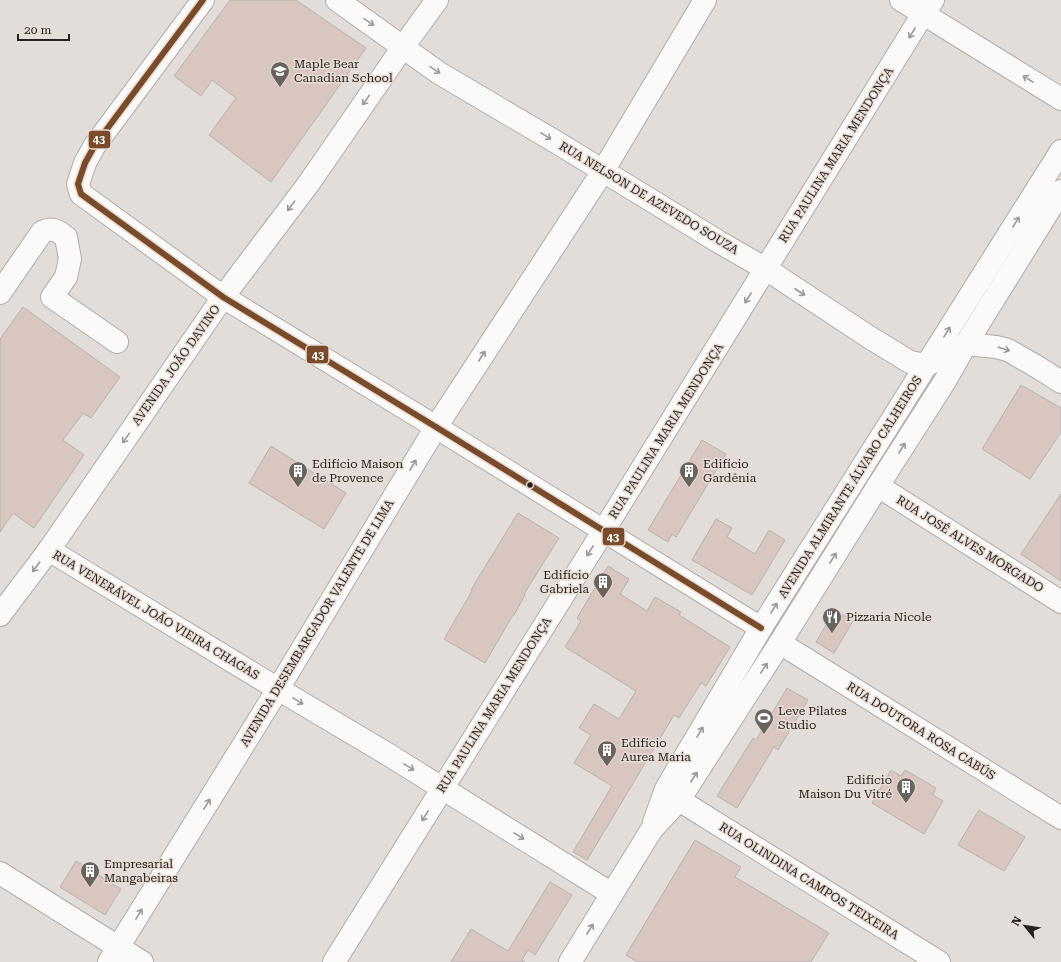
<svg xmlns="http://www.w3.org/2000/svg" width="1061" height="962" font-family="'Roboto Serif',serif">
	<style>
		.building { fill: #d9c6c1; stroke: #b7b2b0 }
		.lines { fill: none; stroke-linecap: round; stroke-linejoin: round }
		.minor-casing { stroke: #b0aca9; stroke-width: 24 }
		.major-casing { stroke: #b0aca9; stroke-width: 24 }
		.minor { stroke: #fbfaf9; stroke-width: 22 }
		.major { stroke: #fbfaf9; stroke-width: 22 }
		.bus-1-casing { stroke: #e7dcd5; stroke-width: 9 }
		.bus-1 { stroke: #7a4b2a; stroke-width: 6 }
		.oneway { stroke: #9b9896 }
		.bus-dot { fill: #25211e; stroke: #e7dcd5; stroke-width: 1.5 }
		.labels { text-anchor: middle; dominant-baseline: central; stroke-width: 3; stroke-linejoin: round; paint-order: stroke }
		.poi-label { font-size: 12px; fill: #25211e; stroke: #e7dcd5; text-anchor: start }
		.street-label { font-size: 12px; fill: #25211e; stroke: #e7dcd5 }
		.line-badge { stroke: #e7dcd5; stroke-width: 1.5 }
		.badge-label { font-size: 11px; text-anchor: middle; font-weight: bold; fill: #fff }
	</style>
	<rect width="100%" height="100%" fill="#e3ddd9"/>
	<g class="building">
		<polygon points="230,0 296,0 366,48 271,182 209,135 236,98 212,80 201,96 174,76"/>
		<polygon points="23,307 120,377 91,418 83,413 63,440 84,455 34,528 13,513 0,532 0,339"/>
		<polygon points="1021,385 1061,408 1061,432 1030,479 982,449"/>
		<polygon points="702,440 726,454 676,537 672,534 668,542 648,530"/>
		<polygon points="271,446 346,493 324,529 249,483"/>
		<polygon points="1061,494 1061,581 1021,554"/>
		<polygon points="518,513 559,538 524,594 525,595 514,615 513,615 485,663 444,639 472,591 471,590 480,575"/>
		<polygon points="716,519 732,528 727,537 755,554 769,530 785,540 752,595 692,560"/>
		<polygon points="608,566 629,579 620,594 647,611 655,597 681,612 679,615 730,647 706,686 701,683 679,718 674,715 587,860 573,852 612,786 574,763 591,735 579,728 594,704 619,719 636,691 565,647 581,621 577,618"/>
		<polygon points="835,610 853,621 834,653 816,642"/>
		<polygon points="787,688 808,700 778,750 774,747 737,808 717,796 753,738 756,740"/>
		<polygon points="891,770 901,776 905,770 936,788 933,795 943,801 924,834 872,803"/>
		<polygon points="979,810 1025,837 1004,871 958,845"/>
		<polygon points="695,840 741,867 735,877 829,933 811,962 637,962 626,955"/>
		<polygon points="76,861 121,889 105,915 60,887"/>
		<polygon points="550,882 572,895 535,955 528,950 522,960 525,962 451,962 471,929 508,951"/>
	</g>
	<g class="lines">
		<g class="minor-casing">
			<g id="minor">
				<polyline points="203,0 95,145 85,163 78,184 81,194 223,297 436,427 761,628"/>
				<polyline points="337,0 439,73 556,142 719,242 766,269 869,337 910,362 927,365 966,344 996,347 1008,350 1039,368 1061,382"/>
				<polyline points="901,0 1061,99"/>
				<path d="M0,293L42,232C53,227 56,230 66,237L70,259L66,277L52,297L117,342"/>
				<polyline points="878,486 1061,602"/>
				<polyline points="49,550 278,689 389,755 612,894"/>
				<polyline points="780,643 1061,818"/>
				<polyline points="679,800 939,962"/>
				<polyline points="0,873 142,962"/>
				<polyline points="109,962 278,689 436,427 603,171 705,0"/>
				<polyline points="334,962 604,530 923,14 933,0"/>
			</g>
		</g>
		<g class="major-casing">
			<g id="major">
				<polyline points="0,615 49,550 223,297 309,183 403,47 437,0"/>
				<polyline points="654,822 666,789 761,628 1061,151"/>
				<polyline points="570,962 652,829 679,800 780,643 878,486 945,381 966,344 1061,191"/>
			</g>
		</g>
		<use href="#minor" class="minor"/>
		<use href="#major" class="major"/>
		<g class="bus-1-casing">
			<polyline id="bus-1" points="203,0 95,145 85,163 78,184 81,194 223,297 436,427 761,628"/>
		</g>
		<use href="#bus-1" class="bus-1"/>
	</g>
	<defs><path id="oneway-shaft" d="M-6 0H5M1.5-3L5.5 0L1.5 3" fill="none" stroke-width="1.6" stroke-linecap="round" stroke-linejoin="round"/></defs>
	<g class="oneway">
		<use href="#oneway-shaft" transform="translate(369 22) rotate(35)"/>
		<use href="#oneway-shaft" transform="translate(912 33) rotate(122)"/>
		<use href="#oneway-shaft" transform="translate(435 70) rotate(34)"/>
		<use href="#oneway-shaft" transform="translate(1028 79) rotate(-148)"/>
		<use href="#oneway-shaft" transform="translate(366 100) rotate(125)"/>
		<use href="#oneway-shaft" transform="translate(546 136) rotate(31)"/>
		<use href="#oneway-shaft" transform="translate(291 206) rotate(127)"/>
		<use href="#oneway-shaft" transform="translate(1016 222) rotate(-58)"/>
		<use href="#oneway-shaft" transform="translate(800 292) rotate(33)"/>
		<use href="#oneway-shaft" transform="translate(748 298) rotate(122)"/>
		<use href="#oneway-shaft" transform="translate(947 332) rotate(-58)"/>
		<use href="#oneway-shaft" transform="translate(1004 349) rotate(18)"/>
		<use href="#oneway-shaft" transform="translate(482 356) rotate(-57)"/>
		<use href="#oneway-shaft" transform="translate(126 438) rotate(125)"/>
		<use href="#oneway-shaft" transform="translate(902 448) rotate(-58)"/>
		<use href="#oneway-shaft" transform="translate(413 465) rotate(-59)"/>
		<use href="#oneway-shaft" transform="translate(590 551) rotate(122)"/>
		<use href="#oneway-shaft" transform="translate(833 558) rotate(-58)"/>
		<use href="#oneway-shaft" transform="translate(36 567) rotate(127)"/>
		<use href="#oneway-shaft" transform="translate(774 608) rotate(-58)"/>
		<use href="#oneway-shaft" transform="translate(764 668) rotate(-57)"/>
		<use href="#oneway-shaft" transform="translate(298 701) rotate(31)"/>
		<use href="#oneway-shaft" transform="translate(700 732) rotate(-59)"/>
		<use href="#oneway-shaft" transform="translate(409 767) rotate(32)"/>
		<use href="#oneway-shaft" transform="translate(694 777) rotate(-57)"/>
		<use href="#oneway-shaft" transform="translate(207 804) rotate(-58)"/>
		<use href="#oneway-shaft" transform="translate(425 816) rotate(122)"/>
		<use href="#oneway-shaft" transform="translate(519 836) rotate(32)"/>
		<use href="#oneway-shaft" transform="translate(139 914) rotate(-58)"/>
		<use href="#oneway-shaft" transform="translate(590 929) rotate(-58)"/>
	</g>
	<defs>
		<g id="school-pin" transform="scale(1)"><path d="M0 17L-7.5 6A9.5 9.5 0 1 1 7.5 6Z" fill="#68635f" stroke="#e7dcd5"/><path d="M0-5L7-2L0 1L-7-2ZM-4 1L0 2.5L4 1V4Q0 6-4 4Z" fill="#fff"/></g>
		<g id="building-pin" transform="scale(1)"><path d="M0 17L-7.5 6A9.5 9.5 0 1 1 7.5 6Z" fill="#68635f" stroke="#e7dcd5"/><path d="M-4-6H4V6H1V3H-1V6H-4ZM-2.5-4.3h1.7v1.8h-1.7ZM.8-4.3h1.7v1.8H.8ZM-2.5-1h1.7V.8h-1.7ZM.8-1h1.7V.8H.8Z" fill="#fff"/></g>
		<g id="restaurant-pin" transform="scale(1)"><path d="M0 17L-7.5 6A9.5 9.5 0 1 1 7.5 6Z" fill="#68635f" stroke="#e7dcd5"/><path d="M-5-6h1v4h1v-4h1v4h1v-4h1v5L-1.5 .5V6h-2V.5L-5-1ZM5-6V6H3V1.5H1.5Q1.5-4 5-6Z" fill="#fff"/></g>
		<g id="stadium-pin" transform="scale(1)"><path d="M0 17L-7.5 6A9.5 9.5 0 1 1 7.5 6Z" fill="#68635f" stroke="#e7dcd5"/><path d="M0-5a6.5 5 0 1 0 0 10a6.5 5 0 1 0 0-10ZM-3.5-1.8h7v3.6h-7Z" fill="#fff"/></g>
	</defs>
	<g fill-rule="evenodd">
		<use href="#school-pin" x="280" y="71"/>
		<use href="#building-pin" x="298" y="471"/>
		<use href="#building-pin" x="689" y="471"/>
		<use href="#building-pin" x="603" y="582"/>
		<use href="#restaurant-pin" x="832" y="617"/>
		<use href="#stadium-pin" x="764" y="718"/>
		<use href="#building-pin" x="607" y="750"/>
		<use href="#building-pin" x="906" y="787"/>
		<use href="#building-pin" x="90" y="871"/>
	</g>
	<circle class="bus-dot" cx="530" cy="485" r="3.5"/>
	<g class="labels">
		<g class="poi-label">
			<text x="294" y="64">Maple Bear<tspan x="294" dy="14">Canadian School</tspan></text>
			<text x="312" y="464">Edifício Maison<tspan x="312" dy="14">de Provence</tspan></text>
			<text x="703" y="464">Edifício<tspan x="703" dy="14">Gardênia</tspan></text>
			<text x="589" y="575" text-anchor="end">Edifício<tspan x="589" dy="14">Gabriela</tspan></text>
			<text x="846" y="617">Pizzaria Nicole</text>
			<text x="778" y="711">Leve Pilates<tspan x="778" dy="14">Studio</tspan></text>
			<text x="621" y="743">Edifício<tspan x="621" dy="14">Aurea Maria</tspan></text>
			<text x="892" y="780" text-anchor="end">Edifício<tspan x="892" dy="14">Maison Du Vitré</tspan></text>
			<text x="104" y="864">Empresarial<tspan x="104" dy="14">Mangabeiras</tspan></text>
		</g>
		<g class="street-label">
			<text transform="translate(836 155) rotate(-58)">RUA PAULINA MARIA MENDONÇA</text>
			<text transform="translate(649 198) rotate(31)">RUA NELSON DE AZEVEDO SOUZA</text>
			<text transform="translate(176 365) rotate(-55)">AVENIDA JOÃO DAVINO</text>
			<text transform="translate(666 431) rotate(-58)">RUA PAULINA MARIA MENDONÇA</text>
			<text transform="translate(850 487) rotate(-58)">AVENIDA ALMIRANTE ÁLVARO CALHEIROS</text>
			<text transform="translate(970 544) rotate(32)">RUA JOSÉ ALVES MORGADO</text>
			<text transform="translate(156 615) rotate(31)">RUA VENERÁVEL JOÃO VIEIRA CHAGAS</text>
			<text transform="translate(317 623) rotate(-59)">AVENIDA DESEMBARGADOR VALENTE DE LIMA</text>
			<text transform="translate(494 705) rotate(-58)">RUA PAULINA MARIA MENDONÇA</text>
			<text transform="translate(921 731) rotate(32)">RUA DOUTORA ROSA CABÚS</text>
			<text transform="translate(809 881) rotate(32)">RUA OLINDINA CAMPOS TEIXEIRA</text>
		</g>
	</g>
	<g class="line-badge">
		<rect x="88" y="130" width="23" height="19" rx="4" fill="#7a4b2a"/>
		<rect x="306" y="345" width="23" height="19" rx="4" fill="#7a4b2a"/>
		<rect x="602" y="527" width="23" height="19" rx="4" fill="#7a4b2a"/>
	</g>
	<g class="badge-label">
		<text x="99" y="143">43</text>
		<text x="318" y="359">43</text>
		<text x="613" y="541">43</text>
	</g>
	<g transform="translate(1025 926) rotate(300)" stroke="#e7dcd5" stroke-width="3" paint-order="stroke">
	<path d="M0-3L7 15L0 10L-7 15Z" fill="#25211e"/>
	<text y="-6" font-size="11" font-weight="bold" text-anchor="middle" fill="#25211e">N</text>
	</g>
	<path d="M18 34v6h51v-6" fill="none" stroke="#25211e" stroke-width="2"/>
	<text x="24" y="34" font-size="12" fill="#25211e" stroke="#e7dcd5" stroke-width="3" paint-order="stroke">20 m</text>
</svg>
